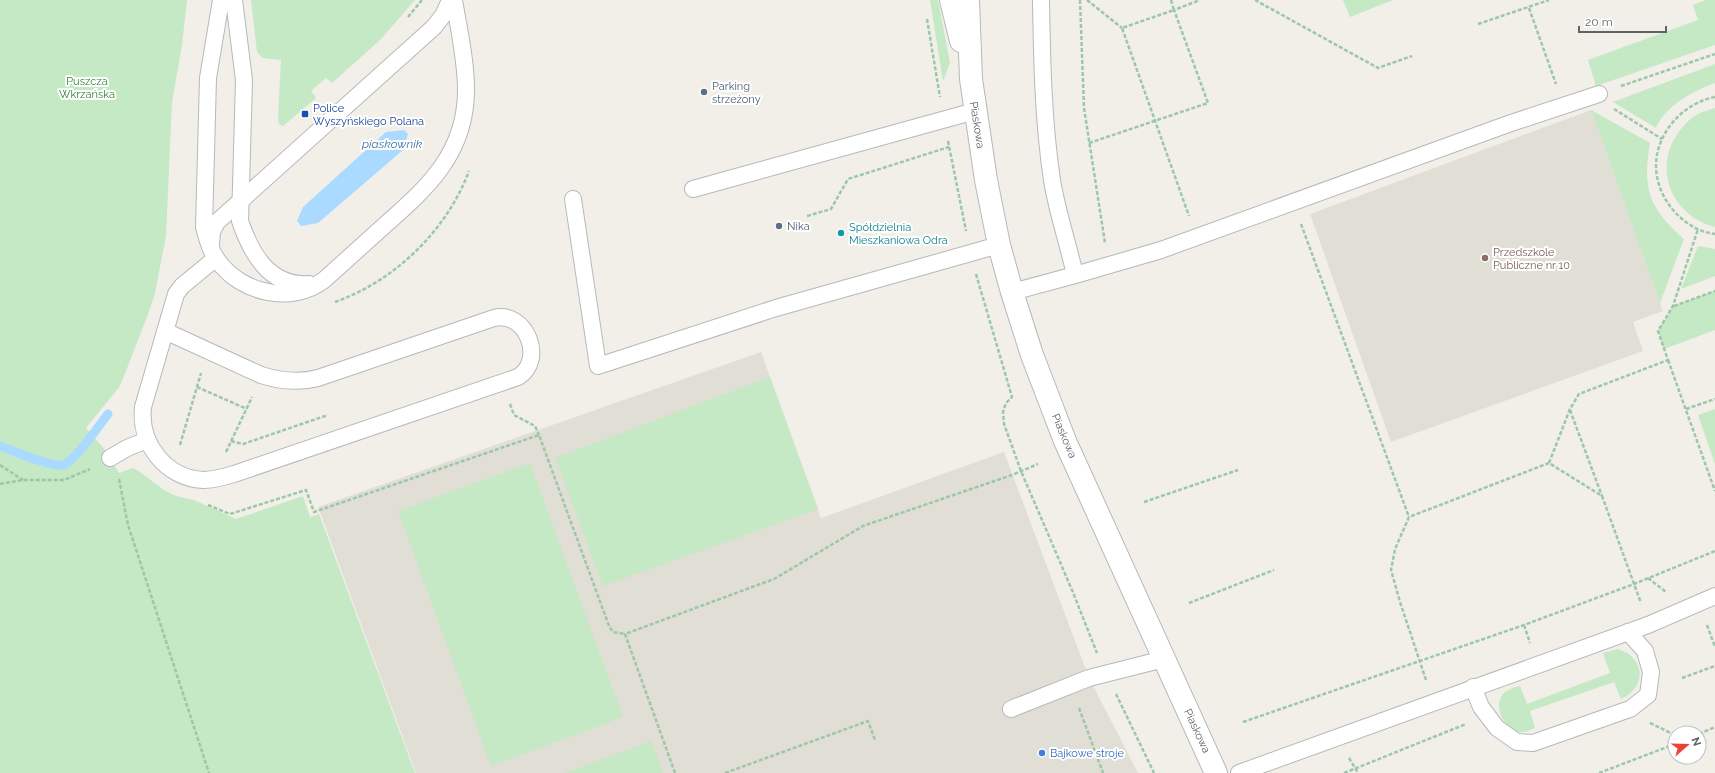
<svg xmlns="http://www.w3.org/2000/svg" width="1715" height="773" font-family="Raleway,sans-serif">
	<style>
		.education { fill: #e1ded6 }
		.green { fill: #c5e8c5 }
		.water { fill: #aadaff }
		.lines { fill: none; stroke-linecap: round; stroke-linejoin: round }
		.stream { stroke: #aadaff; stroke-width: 9 }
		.lane-casing { stroke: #b5b8bc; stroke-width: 18 }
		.street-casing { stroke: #b5b8bc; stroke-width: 24 }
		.path { stroke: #9cc7a9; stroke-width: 2.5; stroke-dasharray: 4 2; stroke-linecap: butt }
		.lane { stroke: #fff; stroke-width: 16 }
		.street { stroke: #fff; stroke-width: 22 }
		.service-dot { fill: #5c6f8a; stroke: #fff; stroke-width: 1.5 }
		.transit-dot { fill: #1a4fb4; stroke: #fff; stroke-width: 1.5 }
		.culture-dot { fill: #0f9aa8; stroke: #fff; stroke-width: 1.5 }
		.education-dot { fill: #8d6e63; stroke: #fff; stroke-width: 1.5 }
		.shop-dot { fill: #3f7fe0; stroke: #fff; stroke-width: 1.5 }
		.labels { text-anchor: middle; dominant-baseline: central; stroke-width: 4; stroke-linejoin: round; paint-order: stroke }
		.park-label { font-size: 11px; fill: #348238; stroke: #fff }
		.service-label { font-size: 11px; fill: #4e5e75; stroke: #fff; text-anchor: start }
		.transit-label { font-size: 11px; fill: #164399; stroke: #fff; text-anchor: start }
		.street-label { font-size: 11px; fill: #5f6368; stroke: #fff }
		.culture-label { font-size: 11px; fill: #0d838f; stroke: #fff; text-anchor: start }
		.education-label { font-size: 11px; fill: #785e54; stroke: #fff; text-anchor: start }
		.shop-label { font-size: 11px; fill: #366cbe; stroke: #fff; text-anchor: start }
		.water-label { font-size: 12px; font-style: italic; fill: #4174aa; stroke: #fff }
	</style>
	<rect width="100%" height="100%" fill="#f1efe8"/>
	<g class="education">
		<polygon points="1591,110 1663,311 1633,322 1643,351 1391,442 1310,214"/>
		<polygon points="761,352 821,518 1004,452 1089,678 1138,773 416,773 318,507"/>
	</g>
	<g class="green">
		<polygon points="0,0 187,0 182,45 172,102 166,236 155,293 149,312 120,386 86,428 107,452 119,473 133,468 137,470 164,490 176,496 194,500 236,519 303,496 310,517 319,514 415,773 0,773"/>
		<polygon points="251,0 415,0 381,39 332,83 326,78 311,91 316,98 283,126 279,124 278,118 281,60 263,58 257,52"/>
		<polygon points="930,0 938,0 950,63 943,81"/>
		<polygon points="1343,0 1393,0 1350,17"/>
		<polygon points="1706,0 1715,0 1715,45 1596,86 1588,60 1698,20 1693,5"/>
		<path d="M1715,64V83C1693,91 1665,106 1656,128L1613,102Z"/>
		<path d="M1715,108V227C1673,216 1652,170 1678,133C1684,125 1691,117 1700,113C1705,111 1710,110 1715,108Z"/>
		<path d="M1591,110L1650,143C1642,189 1649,208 1684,239L1660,303Z"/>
		<polygon points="1698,246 1715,249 1715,276 1681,289"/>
		<polygon points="1715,291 1715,330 1664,349 1658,331 1673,306"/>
		<polygon points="770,377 818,509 603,586 555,458"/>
		<polygon points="1715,409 1715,464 1698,415"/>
		<polygon points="530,463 623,717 491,766 398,511"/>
		<path d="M1618,649C1622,651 1627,652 1630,655C1647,670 1640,691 1621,699L1614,682L1530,711L1535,728C1532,729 1527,732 1524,732C1506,734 1490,705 1505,692C1509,689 1515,687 1520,686L1527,704L1610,673L1603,653Z"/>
		<polygon points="651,741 663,773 565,773"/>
	</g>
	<polygon class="water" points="404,130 408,134 403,150 318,223 301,226 297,221 303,207 386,132"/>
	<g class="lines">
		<path class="stream" d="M0,446C12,451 52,467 63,465C75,462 99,425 108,414"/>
		<g class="lane-casing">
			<g id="lane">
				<path d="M221,0L208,78L204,227C207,238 210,251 218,261C241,293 291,305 324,280C344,262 364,244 385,225C428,187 466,153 466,90C466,60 459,30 454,0"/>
				<path d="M234,0L244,80L240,221C251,253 269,287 309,284"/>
				<polyline points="693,189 975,111"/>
				<polyline points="573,199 598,366 776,308 999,245"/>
				<polyline points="211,245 212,232 217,222 434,27 444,14 450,0"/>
				<polyline points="1075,275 1161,250 1511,123 1599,94"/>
				<path d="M1012,292L1075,275C1068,243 1057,212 1052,180C1043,120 1042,60 1041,0"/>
				<path d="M165,331L261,375C280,381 299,383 318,378L494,318C526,310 546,360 518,377L234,474C224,477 214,480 203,480C166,478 139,444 143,407L176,294L182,286L216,258"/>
				<polyline points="110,458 127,448 147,440"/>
				<polyline points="1473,687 1481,707 1497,728 1517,742 1533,743 1624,711 1630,709 1648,695 1651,672 1645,651 1628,632"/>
				<polyline points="1011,709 1089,678 1164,659"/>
				<polyline points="1239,773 1648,625 1715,596"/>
			</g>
		</g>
		<g class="street-casing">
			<g id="street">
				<polyline points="951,0 961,41"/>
				<polyline points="968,0 971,79 986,180 999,245 1012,292 1032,355 1065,441 1216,773"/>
			</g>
		</g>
		<g class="path">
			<polyline points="1080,0 1084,108 1105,243"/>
			<polyline points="1087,0 1122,28"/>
			<polyline points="1171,0 1174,10 1122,28 1189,216"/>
			<polyline points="1255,0 1378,68 1412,56"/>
			<polyline points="1529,8 1556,84"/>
			<polyline points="408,17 422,0"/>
			<polyline points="927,19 940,97"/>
			<polyline points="1478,24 1549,0"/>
			<polyline points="1621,86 1715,54"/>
			<path d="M1715,97C1683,103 1656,133 1656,166C1656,198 1683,230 1715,234"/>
			<polyline points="1614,109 1662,139"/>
			<polyline points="948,141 966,231"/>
			<polyline points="1089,143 1208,103 1174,10 1200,0"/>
			<polyline points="807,216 831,209 848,179 949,147"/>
			<polyline points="1301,224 1409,517"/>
			<polyline points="976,274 1012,397 1006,403 1003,412 1004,424 1021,471 1072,590 1097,653"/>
			<path d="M335,302C395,281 447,230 469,171"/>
			<polyline points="1674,306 1715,291"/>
			<polyline points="1668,360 1715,491"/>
			<polyline points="197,387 247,409"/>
			<polyline points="510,404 514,415 535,426 539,435"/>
			<polyline points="1686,409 1715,399"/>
			<polyline points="1570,410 1602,496"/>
			<polyline points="231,441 243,444 328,415"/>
			<polyline points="180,445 201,373"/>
			<polyline points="226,452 252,397"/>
			<polyline points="1549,463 1570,409 1579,394 1668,360 1658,331 1673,306 1698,229"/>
			<polyline points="0,465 23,480"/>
			<polyline points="119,479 128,525 209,773"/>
			<polyline points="0,484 23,480 64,480 90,469"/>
			<polyline points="1144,502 1238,470"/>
			<polyline points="208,505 230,514 306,490 314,512 539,435 609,626 613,632 625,634"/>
			<polyline points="1648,578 1666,592"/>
			<polyline points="1189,603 1274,570"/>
			<polyline points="1524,625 1530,643"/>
			<polyline points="1707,625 1715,647"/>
			<polyline points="1682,678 1715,666"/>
			<polyline points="1426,680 1400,602 1391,570 1395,549 1409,517 1549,463 1602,496 1641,603"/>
			<polyline points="1116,694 1154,773"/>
			<polyline points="1079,708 1103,773"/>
			<polyline points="1243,722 1524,625 1634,584 1715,551"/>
			<polyline points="1650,723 1675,735"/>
			<polyline points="1699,734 1715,727"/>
			<polyline points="1349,758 1358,773"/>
			<polyline points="675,773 625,634 774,579 863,526 1012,475 1038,464"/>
			<polyline points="725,773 868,721 875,740"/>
			<polyline points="1344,773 1466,724"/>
			<polyline points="1599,773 1675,744"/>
		</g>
		<use href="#lane" class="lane"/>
		<use href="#street" class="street"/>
	</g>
	<g class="service-dot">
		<circle cx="704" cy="92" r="4"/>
		<circle cx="779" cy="226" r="4"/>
	</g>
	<rect class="transit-dot" x="301" y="110" width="8" height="8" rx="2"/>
	<circle class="culture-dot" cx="841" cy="233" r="4"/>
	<circle class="education-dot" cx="1485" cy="258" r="4"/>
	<circle class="shop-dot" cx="1042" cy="753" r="4"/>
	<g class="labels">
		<g class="park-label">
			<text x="87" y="81">Puszcza<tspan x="87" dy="13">Wkrzańska</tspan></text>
		</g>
		<g class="service-label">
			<text x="712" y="86">Parking<tspan x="712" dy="13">strzeżony</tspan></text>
			<text x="787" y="226">Nika</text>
		</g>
		<g class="transit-label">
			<text x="313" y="108">Police<tspan x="313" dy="13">Wyszyńskiego Polana</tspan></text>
		</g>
		<g class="street-label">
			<text transform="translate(977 125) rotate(81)">Piaskowa</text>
			<text transform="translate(1064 436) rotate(67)">Piaskowa</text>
			<text transform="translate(1197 731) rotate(65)">Piaskowa</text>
		</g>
		<g class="culture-label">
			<text x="849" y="227">Spółdzielnia<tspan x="849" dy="13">Mieszkaniowa Odra</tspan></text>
		</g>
		<g class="education-label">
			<text x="1493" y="252">Przedszkole<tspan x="1493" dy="13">Publiczne nr 10</tspan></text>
		</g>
		<g class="shop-label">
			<text x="1050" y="753">Bajkowe stroje</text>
		</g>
		<g class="water-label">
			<text x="392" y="144">piaskownik</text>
		</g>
	</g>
	<g transform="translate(1687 745) rotate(70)"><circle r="19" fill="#ffffff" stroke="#bfc1c3"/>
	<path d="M0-3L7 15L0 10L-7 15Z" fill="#ea4335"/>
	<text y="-6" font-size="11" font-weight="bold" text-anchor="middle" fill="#5f6368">N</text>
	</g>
	<path d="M1579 26v6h87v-6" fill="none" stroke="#5f6368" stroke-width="2"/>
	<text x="1585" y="26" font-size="12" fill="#5f6368" stroke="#ffffff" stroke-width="3" paint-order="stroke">20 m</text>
</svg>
